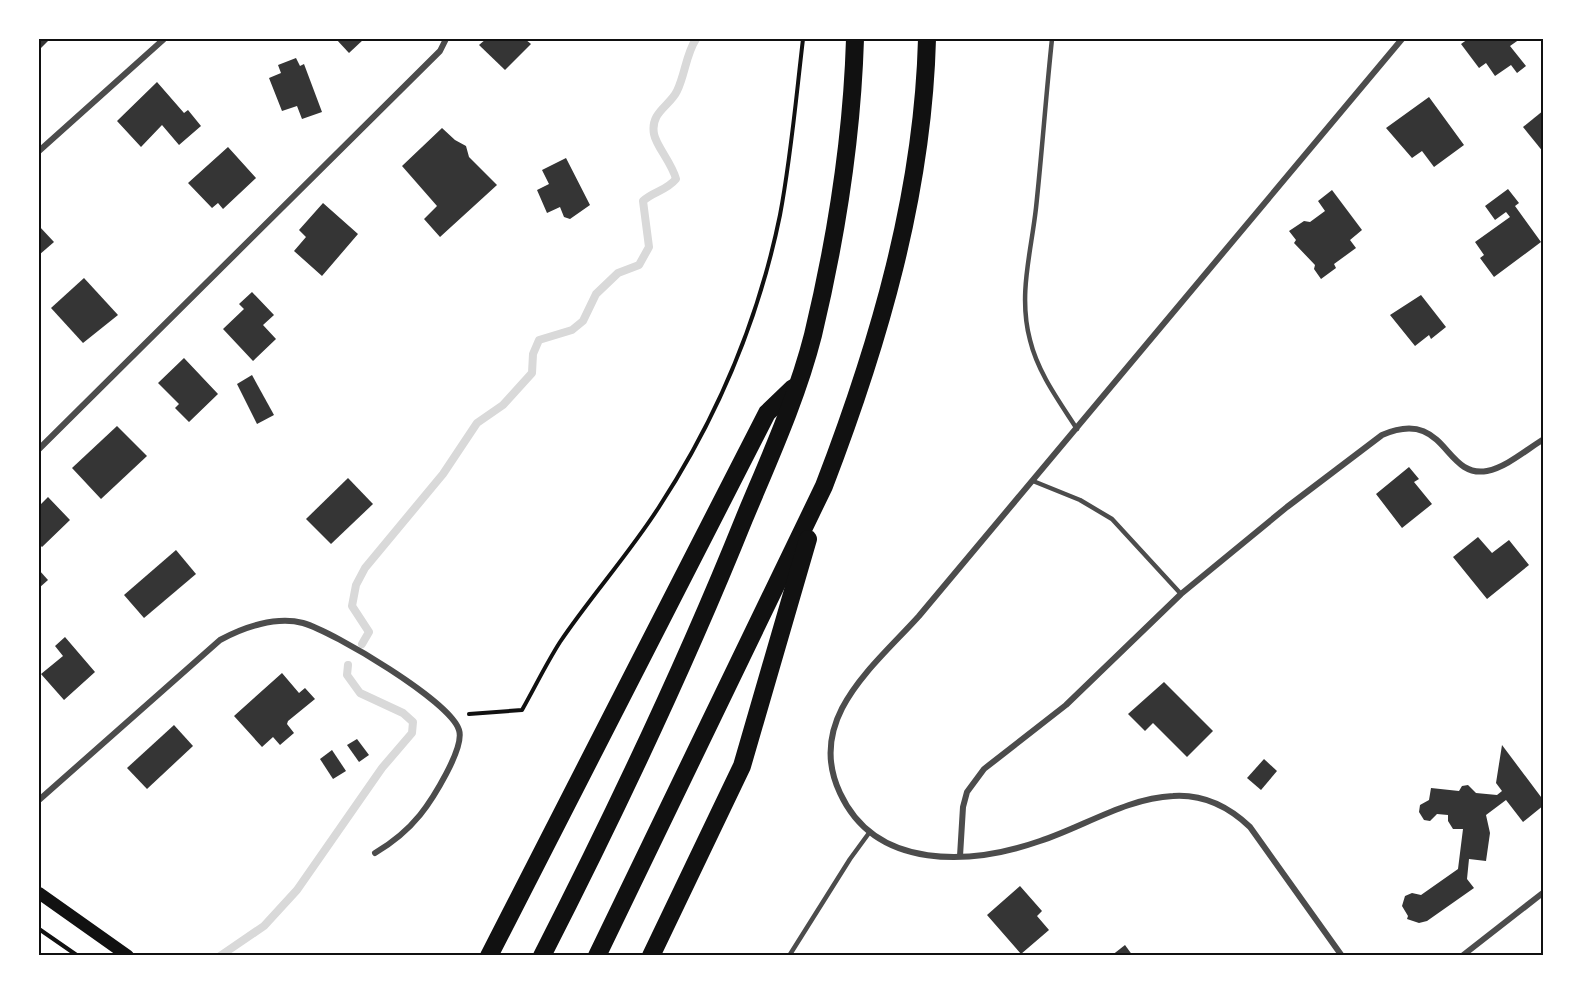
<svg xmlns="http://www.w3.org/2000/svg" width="1583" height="995" font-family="'Exo 2',sans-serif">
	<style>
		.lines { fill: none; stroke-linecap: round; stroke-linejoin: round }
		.stream { stroke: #d9d9d9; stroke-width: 8 }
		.building { fill: #353535 }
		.path { stroke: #111; stroke-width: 4 }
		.service { stroke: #4c4c4c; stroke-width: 4.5 }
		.minor { stroke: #4c4c4c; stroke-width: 6 }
		.secondary { stroke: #111; stroke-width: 12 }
		.motorway { stroke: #111; stroke-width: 18 }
		.neatline { fill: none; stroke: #111; stroke-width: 2 }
	</style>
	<rect width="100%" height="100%" fill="#fff"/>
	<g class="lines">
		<g class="stream">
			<path d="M362,644L369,632L352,606L356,585L365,568L443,474L477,423L503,405L532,373L533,354L539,340L572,330L583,321L596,294L618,273L639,265L649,247L643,201C654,191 666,191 676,179C672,163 656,146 654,134C650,112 670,106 677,91C685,75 686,54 696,39"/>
			<polyline points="220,956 264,926 297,890 382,768 412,733 413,722 403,713 360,693 347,675 348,665"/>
		</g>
	</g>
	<g class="building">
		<polygon points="39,39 50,39 39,50"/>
		<polygon points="336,39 364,39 349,53"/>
		<polygon points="486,39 525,39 531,44 505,70 479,45"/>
		<polygon points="1468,39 1520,39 1510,46 1526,66 1517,73 1511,65 1495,76 1486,63 1479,68 1461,44"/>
		<polygon points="296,58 300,66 304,64 322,112 302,119 297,106 282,111 269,78 281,73 278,65"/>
		<polygon points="157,82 184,113 188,110 201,126 179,145 162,125 141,147 117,121"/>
		<polygon points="1429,97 1464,145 1434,167 1422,151 1412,158 1386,128"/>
		<polygon points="1544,110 1544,153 1523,127"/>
		<polygon points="442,128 455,140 466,146 469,157 497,185 440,237 424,219 437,206 402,166"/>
		<polygon points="228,147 256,178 223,209 218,203 212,208 188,183"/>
		<polygon points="566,158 590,205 570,219 564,217 560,207 547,213 537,190 549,184 542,170"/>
		<polygon points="1508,189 1519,203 1515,206 1541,242 1494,277 1480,258 1484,255 1475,242 1510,217 1506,212 1495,220 1485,206"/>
		<polygon points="1332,190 1362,230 1350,240 1356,248 1334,264 1336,268 1321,279 1314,269 1315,265 1294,243 1296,240 1289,231 1304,221 1310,222 1325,211 1318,201"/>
		<polygon points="323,203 358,234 322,276 294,251 306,237 299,230"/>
		<polygon points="39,226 54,242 39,255"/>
		<polygon points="84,278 118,315 83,343 51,308"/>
		<polygon points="252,292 274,315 263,325 276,339 253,361 223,329 244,309 239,304"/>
		<polygon points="1421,295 1446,327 1431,339 1429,335 1415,346 1390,315"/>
		<polygon points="184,358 218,394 189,422 175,408 179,404 158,383"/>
		<polygon points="252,375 274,415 257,424 237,384"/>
		<polygon points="117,426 147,456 101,499 72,468"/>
		<polygon points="1409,467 1419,479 1414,482 1432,504 1402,528 1376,494"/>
		<polygon points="348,478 373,504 331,544 306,519"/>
		<polygon points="48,497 70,520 42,547 39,544 39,502 41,504"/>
		<polygon points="1478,537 1492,553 1509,540 1529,565 1487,599 1453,557"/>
		<polygon points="176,550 196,574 144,618 124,595"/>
		<polygon points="39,570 48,580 39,588"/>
		<polygon points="65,637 95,672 64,700 41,674 63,656 55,646"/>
		<polygon points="282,673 299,693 305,688 315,699 288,721 287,724 294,733 280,745 273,737 262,747 234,716"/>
		<polygon points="1164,682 1213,731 1187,757 1153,723 1145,731 1128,714"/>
		<polygon points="174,725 193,746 147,789 127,768"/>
		<polygon points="357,739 369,755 359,762 347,745"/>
		<polygon points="1502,745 1544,801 1544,805 1523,822 1506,800 1486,815 1490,833 1486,861 1469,859 1467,879 1474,888 1427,921 1419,923 1407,919 1408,916 1402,906 1405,896 1412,893 1421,895 1458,869 1463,829 1453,829 1448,821 1448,815 1437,814 1430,821 1424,820 1419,812 1420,805 1429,800 1431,788 1459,791 1462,786 1468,785 1476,793 1497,795 1502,791 1496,783"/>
		<polygon points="332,750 346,771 333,779 320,759"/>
		<polygon points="1264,759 1277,771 1261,790 1247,778"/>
		<polygon points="1020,886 1042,911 1037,916 1049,930 1021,954 987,915"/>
		<polygon points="1125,945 1133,956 1111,956"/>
	</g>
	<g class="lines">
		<g class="path">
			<path d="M469,714L522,710C535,687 546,664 560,642C591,596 629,554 659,507C717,418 759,318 780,215C791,157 796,98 803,39"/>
			<polyline points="39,929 78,956"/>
		</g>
		<g class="service">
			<path d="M1052,39C1046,95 1042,152 1036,208C1031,253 1018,295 1030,340C1038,373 1059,401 1077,429"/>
			<polyline points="1033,481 1080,500 1112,519 1181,594"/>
			<polyline points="789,956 850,859 869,833"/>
		</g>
		<g class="minor">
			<polyline points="39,151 164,39"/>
			<polyline points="39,449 440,51 446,39"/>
			<path d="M39,800L220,640C244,627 276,616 303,623C334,632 450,701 459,730C465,748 432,800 420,815C407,831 392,843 375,853"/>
			<path d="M960,856L963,807L967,792L984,769L1066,705L1181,594L1287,507L1382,435C1447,407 1443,479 1487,471C1507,467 1527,449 1544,439"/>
			<path d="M1342,956L1250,827C1229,807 1203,794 1173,796C1127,798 1083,827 1040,841C971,865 876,871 840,793C805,719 874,666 919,616L1402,39"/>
			<polyline points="1462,956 1544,892"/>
		</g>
		<polyline class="secondary" points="39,893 128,956"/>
		<g class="motorway">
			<polyline points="489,956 767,413 793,388"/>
			<path d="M542,956C615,813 684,668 744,519C769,459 797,398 813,335C836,239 852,138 855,39"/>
			<path d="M597,956L824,486C879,343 923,193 927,39"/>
			<polyline points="651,956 742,766 808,539"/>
		</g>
	</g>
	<rect width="1583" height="995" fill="none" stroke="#ffffff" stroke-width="81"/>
	<rect x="40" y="40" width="1502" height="914" class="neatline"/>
</svg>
